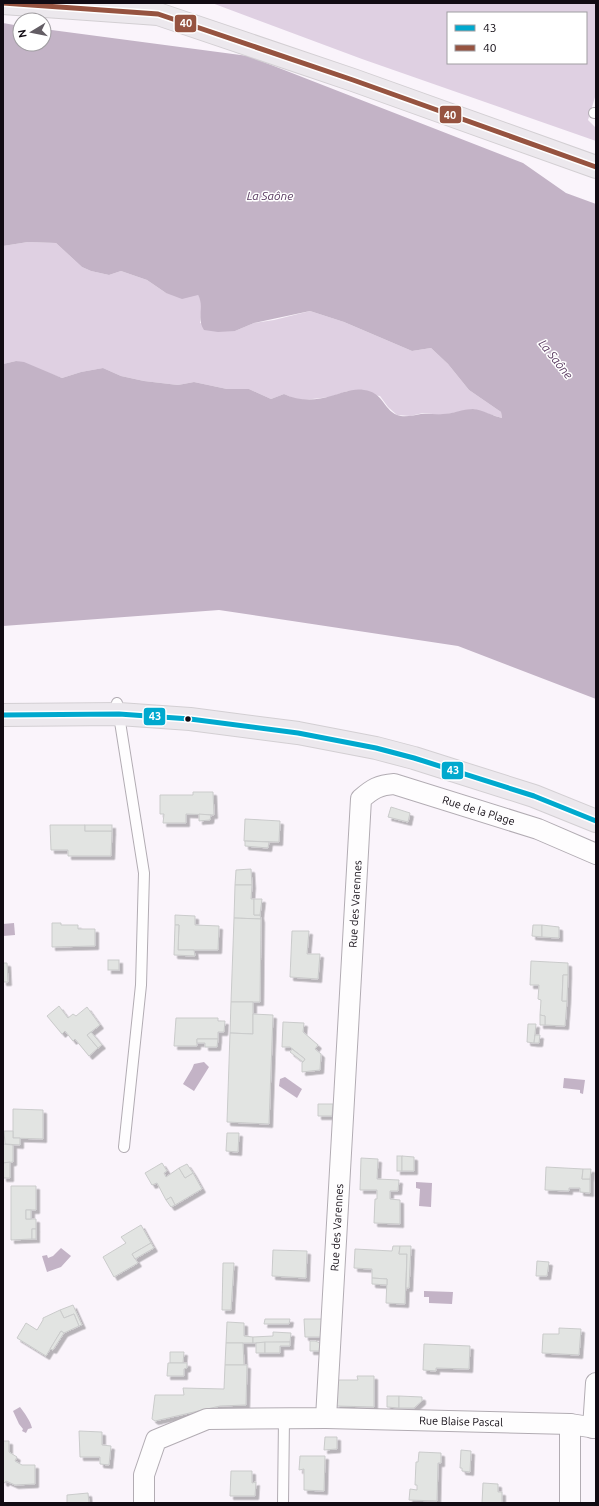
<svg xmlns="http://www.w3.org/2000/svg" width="599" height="1506" font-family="Ubuntu,sans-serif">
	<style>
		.forest { fill: #dfd0e2; fill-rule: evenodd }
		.water { fill: #c3b3c6 }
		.building { fill: #e2e4e2; stroke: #cacbcb; filter: url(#shadow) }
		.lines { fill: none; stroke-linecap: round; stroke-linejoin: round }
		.service-casing { stroke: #b2acb3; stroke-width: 12 }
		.minor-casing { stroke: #b2acb3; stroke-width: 22 }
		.primary-casing { stroke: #d3cfd3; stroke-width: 24 }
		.service { stroke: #fefdfe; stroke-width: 10 }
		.minor { stroke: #fefdfe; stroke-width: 20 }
		.primary { stroke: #ece8ed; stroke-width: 22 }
		.bus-1-casing { stroke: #fff; stroke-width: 8 }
		.bus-2-casing { stroke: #fff; stroke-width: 8 }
		.bus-1 { stroke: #00a9ce; stroke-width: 5 }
		.bus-2 { stroke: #965340; stroke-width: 5 }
		.bus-dot { fill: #110b13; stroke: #fff; stroke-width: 1.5 }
		.labels { text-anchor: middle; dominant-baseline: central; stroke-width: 3; stroke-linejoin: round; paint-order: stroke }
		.street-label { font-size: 11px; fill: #110b13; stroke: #fff }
		.water-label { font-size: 12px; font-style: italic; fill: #5a3b61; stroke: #fff }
		.line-badge { stroke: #fff; stroke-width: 1.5 }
		.badge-label { font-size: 11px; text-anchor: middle; font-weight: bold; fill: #fff }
	</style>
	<defs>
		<filter id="shadow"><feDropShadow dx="3.5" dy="3.5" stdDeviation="0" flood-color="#0004"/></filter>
	</defs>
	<rect width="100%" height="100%" fill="#faf4fb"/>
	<g class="forest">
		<path d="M212,3H595L596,22V94L588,120L596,128V141L362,59ZM448,13H586V63H448Z"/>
		<polygon points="28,242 56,243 82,267 91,271 109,275 121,271 147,280 166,293 198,295 202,302 200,323 235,331 254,323 274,320 310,311 344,322 412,351 431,348 448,364 469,390 501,412 502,418 473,409 442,415 423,413 410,416 397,415 388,407 380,396 347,391 330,397 303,400 295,399 284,394 271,399 249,389 227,389 194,382 178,385 144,381 121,376 103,368 81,372 62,378 16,361 3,364 3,246"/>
	</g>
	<g class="water">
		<path d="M3,23L20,26V44H44V29L248,56L523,163L566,193L596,204V699L458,646L219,610L3,626V364L16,361L24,362L62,378L81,372L103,368L121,376L144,381L178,385L194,382L227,389H249L271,399L284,394C298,401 316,401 331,396C342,393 353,388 364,390C383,392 383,409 397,415C405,418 414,415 421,414C428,413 436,415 443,414C452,414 463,409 473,409C483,410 493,416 502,418L501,412L469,390L448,364L431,348L412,351L344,322L310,311L254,323L235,331L218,332L204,330C196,318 205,307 198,295L182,299L166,293L147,280L121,271L109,275L91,271L82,267L56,243L28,242L3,246Z"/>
		<polygon points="14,923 15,935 3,936 3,924"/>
		<polygon points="204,1062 209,1067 194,1091 183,1084 192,1069 194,1064"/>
		<polygon points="285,1077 302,1089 297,1098 279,1086 280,1079"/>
		<polygon points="564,1078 585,1080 583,1094 580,1093 580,1090 563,1088"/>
		<polygon points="416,1182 432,1183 431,1207 419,1206 420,1189 416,1188"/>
		<polygon points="61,1248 71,1256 61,1267 47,1272 42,1256 47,1255 48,1258 53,1256"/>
		<polygon points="424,1291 453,1292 452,1304 429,1303 429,1297 424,1297"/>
		<path d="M20,1407C25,1414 30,1420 32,1428L28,1429L26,1433L22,1431L23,1429L19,1424L13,1411Z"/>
	</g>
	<g class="building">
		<polygon points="193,792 213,792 214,815 186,814 186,823 163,823 164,814 160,814 160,795 193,795"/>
		<polygon points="391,807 410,813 408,822 388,817"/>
		<polygon points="199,814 211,815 210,820 199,821"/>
		<polygon points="245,819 280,821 279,842 244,841"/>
		<polygon points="50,825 85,825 85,831 112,831 111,856 68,856 68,850 51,850"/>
		<rect x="85" y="825" width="27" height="6"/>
		<polygon points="245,841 269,842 268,848 245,846"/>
		<polygon points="251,869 252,885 235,885 236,870"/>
		<polygon points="235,885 252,885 251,899 254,899 254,915 260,915 261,919 234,918"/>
		<polygon points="254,899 262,899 260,915 254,915"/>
		<polygon points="175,915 195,916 195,925 219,926 218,950 178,950 179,925 175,925"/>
		<polygon points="234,918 261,919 260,1002 231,1002"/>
		<polygon points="52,923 61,923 61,925 78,925 78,929 95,929 95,946 52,947"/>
		<polygon points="175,925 179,925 178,950 194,950 195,956 174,955"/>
		<polygon points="533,925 542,925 542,937 532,936"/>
		<polygon points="542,925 559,927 559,938 542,937"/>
		<polygon points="292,931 309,931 307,954 320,954 318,979 290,977"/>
		<rect x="108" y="960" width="11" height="10"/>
		<polygon points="531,961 568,963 568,975 563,975 562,1001 567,1001 565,1026 545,1025 545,1016 540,1015 541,1000 538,999 539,985 530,985"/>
		<polygon points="3,963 7,963 8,982 3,982"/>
		<polygon points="563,975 568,975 567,1001 562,1001"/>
		<polygon points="231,1002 253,1002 253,1034 230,1033"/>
		<polygon points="59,1006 68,1018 73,1014 76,1016 87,1007 100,1025 87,1035 98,1048 89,1056 75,1039 73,1041 65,1031 62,1034 47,1016"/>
		<polygon points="253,1014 273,1015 269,1124 227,1122 230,1033 253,1034"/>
		<polygon points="540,1015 545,1016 545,1025 540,1025"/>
		<polygon points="176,1018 218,1018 218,1021 225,1021 224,1032 218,1032 218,1039 197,1039 197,1046 174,1046"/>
		<polygon points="283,1022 304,1023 303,1032 318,1045 315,1049 321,1054 320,1070 302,1072 302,1063 305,1059 290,1047 282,1047"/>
		<polygon points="528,1024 536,1024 534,1043 527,1042"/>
		<polygon points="91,1032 102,1045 98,1048 87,1035"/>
		<polygon points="535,1035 540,1035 539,1043 534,1043"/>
		<polygon points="197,1039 218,1039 217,1047 205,1047 205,1043 197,1043"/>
		<polygon points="292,1049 305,1059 303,1062 290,1052"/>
		<polygon points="318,1104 333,1104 332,1116 318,1116"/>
		<polygon points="13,1109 43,1110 43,1139 13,1138"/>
		<polygon points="4,1131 13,1131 13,1138 20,1138 20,1145 5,1144"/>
		<polygon points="227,1133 239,1133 238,1152 226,1151"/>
		<polygon points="3,1144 13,1145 13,1162 3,1163"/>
		<rect x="397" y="1156" width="5" height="15"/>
		<polygon points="402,1156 414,1157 414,1171 402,1171"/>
		<polygon points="361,1158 378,1159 377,1179 399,1180 398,1191 390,1191 390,1199 400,1200 400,1224 374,1223 375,1199 377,1199 377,1190 360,1190"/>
		<polygon points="10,1162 10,1178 3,1178 3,1163"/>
		<polygon points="162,1163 167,1171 164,1173 166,1177 179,1168 185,1178 193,1173 202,1189 175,1205 171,1197 166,1200 157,1183 152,1185 145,1173"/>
		<polygon points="187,1164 193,1173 185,1178 179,1168"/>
		<polygon points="546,1167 583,1169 582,1179 590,1179 590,1193 580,1192 580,1188 569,1188 569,1191 545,1190"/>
		<polygon points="583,1169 591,1169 590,1179 582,1179"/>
		<polygon points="11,1186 36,1186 36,1210 26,1210 26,1219 36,1219 36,1229 32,1229 32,1239 11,1240"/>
		<polygon points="171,1197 175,1205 171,1207 166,1200"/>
		<rect x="26" y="1210" width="5" height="9"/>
		<polygon points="141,1225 151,1243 132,1254 138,1263 114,1277 103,1257 126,1243 121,1237"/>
		<rect x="32" y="1229" width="4" height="10"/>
		<polygon points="151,1243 154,1248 135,1259 132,1254"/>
		<polygon points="393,1246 400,1246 399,1254 407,1254 405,1304 386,1303 387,1279 372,1278 372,1269 354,1268 355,1249 392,1251"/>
		<polygon points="400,1246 411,1246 409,1288 406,1288 407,1254 399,1254"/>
		<polygon points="273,1250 307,1251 306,1278 272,1276"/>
		<polygon points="537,1261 549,1262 547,1276 536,1276"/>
		<polygon points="223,1263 234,1263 231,1310 222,1310"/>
		<polygon points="372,1278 387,1279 387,1285 372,1284"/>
		<polygon points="73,1305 82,1325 79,1326 74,1314 64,1318 60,1310"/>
		<polygon points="60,1310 64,1318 74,1314 79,1326 64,1333 61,1331 46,1356 17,1338 26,1323 37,1330 43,1320 43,1318"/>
		<polygon points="265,1319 290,1319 289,1324 264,1324"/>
		<polygon points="304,1319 322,1319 325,1337 305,1337"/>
		<polygon points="227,1322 244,1323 244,1336 253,1337 253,1343 226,1343"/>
		<polygon points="559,1328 581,1329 579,1355 542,1353 543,1334 559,1334"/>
		<polygon points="61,1331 64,1333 53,1350 50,1349"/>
		<polygon points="273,1332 291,1333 290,1342 253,1343 253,1337 273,1336"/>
		<polygon points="310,1341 315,1341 320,1343 319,1351 310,1351"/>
		<polygon points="265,1342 265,1353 256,1353 256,1343"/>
		<polygon points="265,1342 290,1342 290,1346 280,1346 280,1353 265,1353"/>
		<polygon points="226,1343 243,1343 244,1365 225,1365"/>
		<polygon points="424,1344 470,1346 469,1369 436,1368 436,1371 423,1370"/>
		<polygon points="170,1352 184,1352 183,1363 170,1363"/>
		<polygon points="168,1363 187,1363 187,1368 184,1369 184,1376 167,1376"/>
		<polygon points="225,1365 247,1365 246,1405 220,1406 155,1421 152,1419 155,1395 184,1395 183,1388 224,1389"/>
		<polygon points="357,1376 374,1376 374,1407 336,1406 337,1380 358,1380"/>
		<polygon points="387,1396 399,1396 399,1408 387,1407"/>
		<polygon points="399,1396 422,1397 422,1401 414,1408 399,1408"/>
		<polygon points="79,1431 102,1432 102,1445 111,1446 109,1465 100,1464 100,1457 80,1457"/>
		<polygon points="325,1437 337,1437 337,1449 324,1450"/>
		<polygon points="3,1441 9,1441 9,1452 17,1457 15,1461 22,1465 35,1465 35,1484 15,1485 6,1481 5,1483 3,1482"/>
		<polygon points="461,1450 471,1451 470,1472 462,1471 462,1468 460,1468"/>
		<polygon points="419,1452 441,1453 441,1463 438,1463 437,1501 409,1500 410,1489 417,1490 417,1485 415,1485 416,1462 418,1462"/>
		<polygon points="300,1456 325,1456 324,1491 304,1490 304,1469 299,1470"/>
		<polygon points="231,1471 252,1471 252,1483 256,1482 255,1496 230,1496"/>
		<polygon points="483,1483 498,1484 498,1492 502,1492 502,1503 482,1503"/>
		<polygon points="88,1493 89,1503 67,1503 67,1495"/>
	</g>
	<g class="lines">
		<g class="service-casing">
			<g id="service">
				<polyline points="594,113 596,113"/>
				<polyline points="117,703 144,873 141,985 124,1147"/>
				<polyline points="283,1503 284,1418"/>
			</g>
		</g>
		<g class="minor-casing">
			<g id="minor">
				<path id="s1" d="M326,1418L570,1424L596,1428"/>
				<polyline points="570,1424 570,1503"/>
				<polyline points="593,1428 596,1383"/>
				<path id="s2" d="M144,1503V1475L156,1440L207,1419L326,1418L361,799C372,789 379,785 394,784L538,829L596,854"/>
			</g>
		</g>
		<g class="primary-casing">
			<g id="primary">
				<polyline points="3,3 158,14 353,80 596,167"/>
				<polyline points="3,715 119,714 190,719 298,733 376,748 414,758 534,796 596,821"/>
			</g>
		</g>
		<use href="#service" class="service"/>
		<use href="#minor" class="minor"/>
		<use href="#primary" class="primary"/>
		<g class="bus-1-casing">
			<polyline id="bus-1" points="3,715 119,714 190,719 298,733 376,748 414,758 534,796 596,821"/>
		</g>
		<g class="bus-2-casing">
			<polyline id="bus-2" points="3,3 158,14 353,80 596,167"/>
		</g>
		<use href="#bus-1" class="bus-1"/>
		<use href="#bus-2" class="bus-2"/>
	</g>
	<circle class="bus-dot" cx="188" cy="719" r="3.5"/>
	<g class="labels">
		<g class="street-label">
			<text stroke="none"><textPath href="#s2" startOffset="985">Rue de la Plage</textPath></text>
			<text stroke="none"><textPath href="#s2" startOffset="754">Rue des Varennes</textPath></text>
			<text stroke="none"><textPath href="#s2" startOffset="430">Rue des Varennes</textPath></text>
			<text stroke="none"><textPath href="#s1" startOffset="135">Rue Blaise Pascal</textPath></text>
		</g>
		<g class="water-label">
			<text x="270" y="195">La Saône</text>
			<text transform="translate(556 359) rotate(51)">La Saône</text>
		</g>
	</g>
	<g class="line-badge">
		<rect x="174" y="14" width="23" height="19" rx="4" fill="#965340"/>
		<rect x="439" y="105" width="23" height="19" rx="4" fill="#965340"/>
		<rect x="143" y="707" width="23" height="19" rx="4" fill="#00a9ce"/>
		<rect x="441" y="761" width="23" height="19" rx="4" fill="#00a9ce"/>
	</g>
	<g class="badge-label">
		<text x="186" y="27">40</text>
		<text x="450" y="119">40</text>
		<text x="155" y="720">43</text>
		<text x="453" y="774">43</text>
	</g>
	<rect width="599" height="1506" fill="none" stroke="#110b13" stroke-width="8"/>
	<rect x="447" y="12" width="140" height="52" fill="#ffffff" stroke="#a09da1"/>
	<rect x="455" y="25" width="20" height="6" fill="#00a9ce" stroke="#a09da1"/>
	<text x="483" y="32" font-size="12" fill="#110b13">43</text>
	<rect x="455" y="45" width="20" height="6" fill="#965340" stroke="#a09da1"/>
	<text x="483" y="52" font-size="12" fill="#110b13">40</text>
	<g transform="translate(32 32) rotate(260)"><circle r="19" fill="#ffffff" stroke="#a09da1"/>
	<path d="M0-3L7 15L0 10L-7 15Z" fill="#635d64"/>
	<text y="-6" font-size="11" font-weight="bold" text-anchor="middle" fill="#110b13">N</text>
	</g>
</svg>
